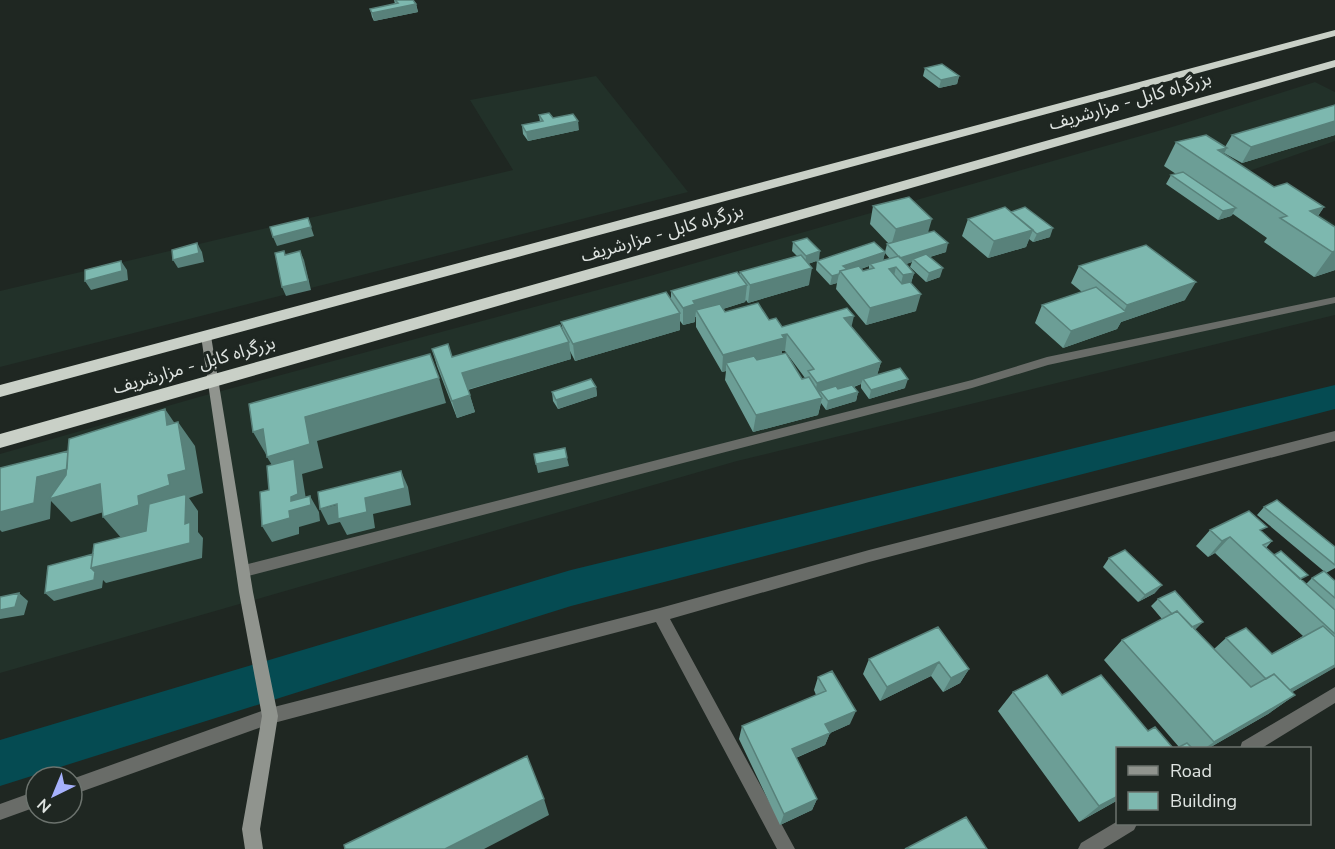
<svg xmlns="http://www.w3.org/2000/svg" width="1335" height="849" viewBox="0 0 1335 849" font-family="'Nunito Sans','Noto Sans Arabic',sans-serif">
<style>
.built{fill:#223129}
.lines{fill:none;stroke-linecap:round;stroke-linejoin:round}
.canal{fill:#054b52;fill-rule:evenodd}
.street{fill:#696c68;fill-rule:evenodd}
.secondary{fill:#90948e;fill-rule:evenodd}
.highway{fill:#c9d0c7;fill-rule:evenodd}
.wall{fill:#6c9e96;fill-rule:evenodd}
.shaded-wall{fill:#58817a}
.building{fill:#7db8af;stroke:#58817a;stroke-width:1.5}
.labels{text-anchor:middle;stroke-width:6;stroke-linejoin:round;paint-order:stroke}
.street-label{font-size:18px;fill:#dfe4e1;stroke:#1f2722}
</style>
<rect width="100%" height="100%" fill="#1f2722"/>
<path class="built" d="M596,76L688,192L0,367V291L513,170L470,100Z
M1315,82L1335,92V141L1249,171L1335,224V315L737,461L0,673V454L199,397L650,276L1172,127Z"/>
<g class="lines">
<path class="canal" d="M1335,385V409L571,606L0,786V740L571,570Z"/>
<path class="street" d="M1335,297V303L1048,365L972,388L244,577L239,575L237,571L239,567L244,565L972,380L1047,357Z
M1335,431V441L869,562L670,619L795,849H777L656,622L270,724L72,795V779L270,708L660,608L869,550Z
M1335,687V703L1262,748H1240L1242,742Z
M36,791V807L0,820V804Z
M1118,821V824H1137L1134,830L1103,849H1078L1081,843Z"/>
<path class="secondary" d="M206,332L211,336L253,592L278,716L260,829L263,849H245L242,829L262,716L239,592L201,336Z"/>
<path class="highway" d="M1335,30V36L0,397V385Z
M1335,60V67L0,448V434Z"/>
</g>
<path class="wall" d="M394,0H413L416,4L418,12L374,21L372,17L370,9L395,4Z
M925,68L959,76L957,84L939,88L923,76Z
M1335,105V135L1242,163L1224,153V154L1274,187L1324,207L1318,216L1335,227V270L1314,277L1264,242L1267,238L1233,214L1231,216L1218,220L1166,184L1171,175L1176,174L1164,166L1176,142L1225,147L1232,135Z
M539,115L553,118L579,130L528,141L523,134L522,125L540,122Z
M873,206L929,232L946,252L930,257L940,277L926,282L910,267L912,262L906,264L914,273L911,283L916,311L866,325L836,289L837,283L830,285L816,270L817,261L885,252L887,244H889L870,224ZM885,253L890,259L883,260ZM869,266V270L863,271L861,269Z
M1011,212L1050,237L1033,242L1029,239L1026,247L988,258L962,236L968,219Z
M793,242L819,260L808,264L809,285L748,303L746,300L745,302L723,309L725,312L769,320L782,327H851L881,362L877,375L905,388L869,399L861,388V384L854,387L858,392L856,401L826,410L821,403L818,415L753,432L725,380L726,371L722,372L696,327V317H695V322L683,325L680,321V330L575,361L570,351L571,359L468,390L475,412L457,418L437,366L432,349L452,357L563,331L561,322L671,300V291L739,275L740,272L797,256L792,251ZM782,351H785L805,378L802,379L782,354Z
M1079,266L1185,300L1121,322L1117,329L1063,348L1035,323L1042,305L1082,292L1071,283Z
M596,387L597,396L558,409L553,401L552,392Z
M1264,507L1335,547V568L1326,573L1257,515Z
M1210,530L1262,532L1272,541L1266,548L1306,584L1312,578L1335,581V667L1292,692L1295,695L1268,714L1209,748H1177L1179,747L1104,660L1122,640L1162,619L1151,606L1158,599L1195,630L1214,649L1226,638L1272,654L1303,636L1215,553L1208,557L1196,546Z
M1109,558L1155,593L1138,602L1103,567Z
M938,627L969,669L960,683L943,692L931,676L880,701L863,674L869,659Z
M818,677L850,724L830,733L825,745L796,758L817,799L812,810L780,825L739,739L742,726L816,695L814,690Z
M1013,692L1062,695L1148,731L1118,800L1079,822L998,711Z"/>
<path class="shaded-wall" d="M416,4L418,12L374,21L372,13Z
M959,76L957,84L939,88L941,80Z
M578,121L579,130L528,141L526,132Z
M1335,121V135L1242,163L1251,147Z
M1227,148L1216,168L1218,150Z
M1324,207L1307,231L1310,211Z
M1236,208L1231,216L1218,220L1223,211Z
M308,218L314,236L277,246L273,237Z
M932,219L927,236L891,246L896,229Z
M1053,228L1050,237L1033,242L1037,234Z
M1033,230L1026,247L988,258L994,241Z
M197,243L202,252L204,262L178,268L173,260Z
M948,243L946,252L916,261L913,259L912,262L898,267L900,258Z
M300,251L304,260L311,290L286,296L282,287Z
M820,251L819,260L805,265L806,256Z
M1335,251V270L1314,277L1332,252Z
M885,252L883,261L870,264L869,266L842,275L843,266Z
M121,261L127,270L128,280L91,290L85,281Z
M896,267L892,285L889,269Z
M812,268L809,285L748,303L750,285Z
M943,268L940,277L926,282L929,273Z
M914,273L909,290L899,292L903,275Z
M839,274L837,283L830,285L832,276Z
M1196,282L1185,300L1121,322L1117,329L1063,348L1071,331L1123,313L1127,305Z
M747,285L745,302L700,316L696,310L695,322L683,325V308L693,301Z
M921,294L916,311L866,325L870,308Z
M680,313V330L575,361L573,344Z
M854,316L850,333L844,318Z
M787,334L785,351H782V356L730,370L726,363V371L722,372L723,355Z
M569,342L571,359L466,390L462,373Z
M881,362L876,379H863L861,384L824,396L820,391L818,398L814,400L817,383Z
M439,378L446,403L317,441L323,468L302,474L307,506L310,496L319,512L320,521L299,527V534L272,542L262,526L281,480L267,457L305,417Z
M908,379L905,388L869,399L871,390Z
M596,387L597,396L558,409L556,400Z
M858,392L856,401L826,410L828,401Z
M470,395L475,412L457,418L452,401Z
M822,398L818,415L753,432L756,415Z
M165,409L180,431L178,422L195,446L203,493L189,498L198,511V532L203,538L202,558L106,583L103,580L102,588L54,601L45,593L91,568L158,528L123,540L103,517L138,496L168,475L167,425Z
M263,429L267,456L253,432Z
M567,458L569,466L538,473L536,464Z
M69,468L84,485L52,494V498L100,484L120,507L71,522L51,501L50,519L2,532L0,530V509L37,477Z
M401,471L408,487L411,505L373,514L375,528L347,535L340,522L328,525L320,509L365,498Z
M1230,537L1215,553L1208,557L1222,541Z
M1162,585L1155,593L1138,602L1145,595Z
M19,593L28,601L24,615L0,619V610Z
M1203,622L1196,629L1179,638L1186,630Z
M939,662L931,676L880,701L887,687Z
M1335,665V667L1334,668L1263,709L1282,695Z
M969,669L960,683L943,692L951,678Z
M1295,695L1268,714L1209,748H1205L1214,742Z
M856,711L850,724L830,733L825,745L788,761L792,749L825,724Z
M1118,796V800L1079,822L1099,806Z
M544,799L549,815L484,849H445Z
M817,799L812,810L780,825L784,814Z"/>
<path class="building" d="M395,0H413L416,4L372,13L370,9L398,3Z
M942,64L959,76L941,80L925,68Z
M1335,105V121L1251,147L1232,135Z
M549,113L553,118L573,114L578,121L526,132L522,125L543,121L539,115Z
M1206,135L1227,148L1218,150L1274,187L1287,183L1324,207L1310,211L1335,227V251L1332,252L1280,218L1287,216L1176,142Z
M1183,172L1236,208L1223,211L1171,175Z
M909,197L932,219L896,229L873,206Z
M1005,207L1033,230L994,241L968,219Z
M1025,207L1053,228L1037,234L1011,212Z
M308,218L311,227L273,237L270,227Z
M934,231L948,243L900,258L887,244Z
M807,238L820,251L806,256L793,242Z
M874,242L885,252L843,266L847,269L840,271L839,274L832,276L817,261Z
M197,243L199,253L173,260L172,250Z
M1146,245L1196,282L1127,305L1079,266Z
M284,251L285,255L300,251L308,281L282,287L275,253Z
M926,254L943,268L929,273L913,259Z
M801,255L812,268L750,285L740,272Z
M899,256L914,273L903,275L896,267L889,269L902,284L910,282L921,294L870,308L840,271L859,266L863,271L874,268L870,264Z
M121,261L122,271L85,281V270Z
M737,272L747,285L693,301L695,304L683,308L671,291Z
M1096,287L1126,312L1071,331L1042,305Z
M666,292L680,313L573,344L561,322Z
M758,303L769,320L776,318L782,327L847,308L854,316L844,318L881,362L817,383L808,371L814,369L787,334L782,335L784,338L723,355L696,310L720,304L725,312Z
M560,325L569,342L462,373L470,395L452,401L432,349L448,344L452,357Z
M786,353L802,379L809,377L822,398L756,415L726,363L754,356L757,360Z
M430,354L439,378L305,417L310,444L267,457L263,429L253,432L249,404Z
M900,368L908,379L871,390L863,379Z
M591,379L596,387L556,400L552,392Z
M852,385L858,392L828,401L820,391L836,386L838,389Z
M165,409L167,425L178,422L186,470L168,475L170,485L138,496L139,505L103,517L100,484L49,499L66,475L69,439Z
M565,448L567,458L536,464L534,454Z
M68,451L67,469L37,477L34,503L0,512V468Z
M294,459L298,494L291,497V501L310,496L311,505L289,511L290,518L262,526L260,492L269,490L267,466Z
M401,471L405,488L365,498L367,512L338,519L337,504L320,509L318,492Z
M186,494L185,524L190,522V543L91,568L94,544L146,531L149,504Z
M1277,500L1335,547V565L1264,507Z
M1249,511L1267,527L1260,530L1272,541L1263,545L1335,610V634L1230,537L1222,541L1210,530Z
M1125,550L1162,585L1145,595L1109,558Z
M1281,551L1308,575L1300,579L1274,555Z
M93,554L91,568L95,572L94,580L45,593L48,566Z
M1324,571L1335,581V598L1312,578Z
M1175,591L1203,622L1192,627L1177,611L1172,614L1158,599Z
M19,593L15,607L0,610V597Z
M1177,611L1251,687L1274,674L1295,695L1214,742L1122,640Z
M1323,626L1335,637V665L1290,690L1274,674L1266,679L1226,638L1246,628L1272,654Z
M938,627L969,669L951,678L939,662L887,687L869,659Z
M832,671L856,711L825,724L830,733L792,749L817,799L784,814L742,726L826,691L818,677Z
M1047,675L1062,695L1101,675L1148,731L1155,727L1173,748H1118V796L1099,806L1013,692Z
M1187,743L1192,748H1177Z
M527,756L544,799L445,849H345L344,845Z
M966,817L987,849H905Z"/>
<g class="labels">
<g class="street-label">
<text transform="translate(1130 101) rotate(-16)" y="6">بزرگراه کابل - مزارشریف</text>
<text transform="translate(662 233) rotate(-16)" y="6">بزرگراه کابل - مزارشریف</text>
<text transform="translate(194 365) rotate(-16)" y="6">بزرگراه کابل - مزارشریف</text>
</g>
</g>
<rect x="1116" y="747" width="195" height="78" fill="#1f2722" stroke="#6c736e" stroke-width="1.5"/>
<rect x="1128" y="766" width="30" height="9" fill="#90948e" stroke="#6c736e" stroke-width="1.5"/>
<text x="1170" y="777" font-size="18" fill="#dfe4e1">Road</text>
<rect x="1128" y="792" width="30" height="18" fill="#7db8af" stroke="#6c736e" stroke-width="1.5"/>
<text x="1170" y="807" font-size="18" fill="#dfe4e1">Building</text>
<g transform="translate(54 795) rotate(223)"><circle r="28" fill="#1f2722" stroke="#6c736e" stroke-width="1.5"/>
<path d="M0-4.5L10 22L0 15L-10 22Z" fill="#a6b1fc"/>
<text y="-9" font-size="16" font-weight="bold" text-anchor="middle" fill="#dfe4e1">N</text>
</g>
</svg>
